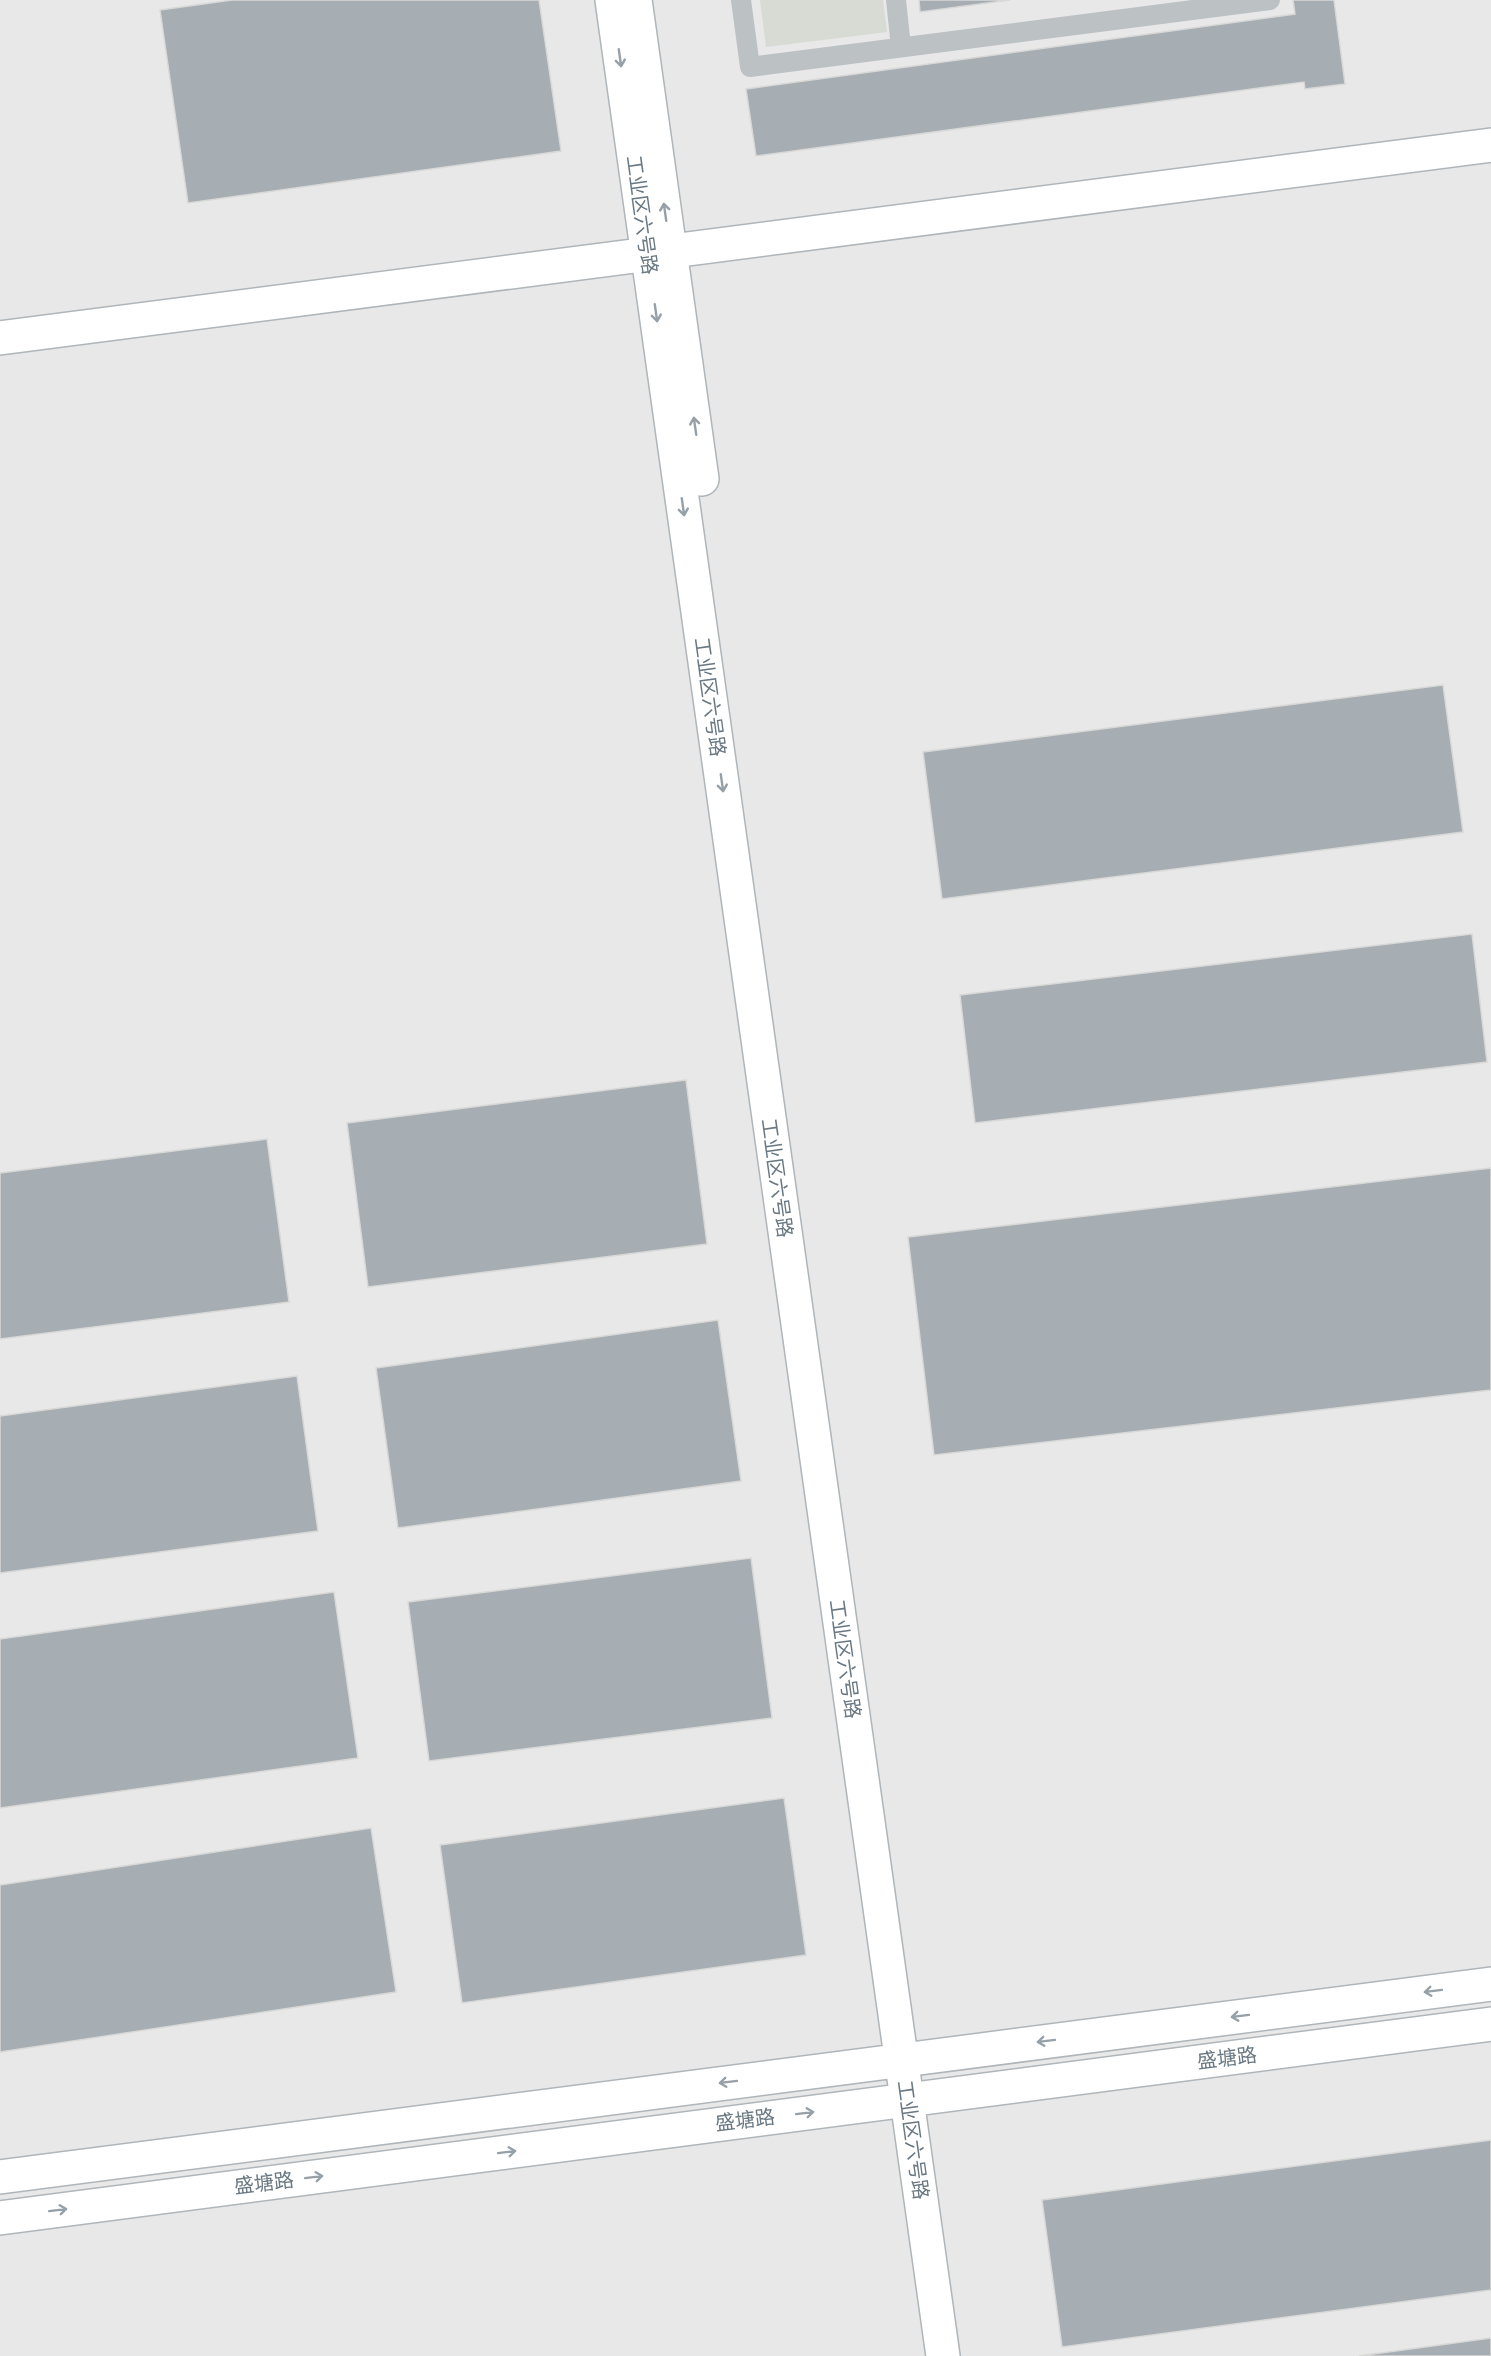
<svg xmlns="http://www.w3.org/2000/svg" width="1491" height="2356" viewBox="0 0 1491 2356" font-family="Ubuntu,'Noto Sans SC',sans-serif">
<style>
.built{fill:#e8e8e8}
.green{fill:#d7dbd4}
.building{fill:#a6adb3;stroke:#d8d8d7;stroke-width:1.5}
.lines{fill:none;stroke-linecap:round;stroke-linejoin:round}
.secondary-casing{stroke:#afb5b9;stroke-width:36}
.lane{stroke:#bcc1c4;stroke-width:20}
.secondary{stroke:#fff;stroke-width:33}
.oneway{stroke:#96a0a8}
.labels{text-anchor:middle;stroke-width:6;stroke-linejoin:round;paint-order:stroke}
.street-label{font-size:20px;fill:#697882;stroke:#fff}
</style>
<rect width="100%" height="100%" fill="#f7f7f4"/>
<path class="built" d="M0,0H1491V2356H0Z"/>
<path class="green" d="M760,0H883L887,32L766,47Z"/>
<path class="building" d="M232,0H539L561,151L188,203L160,10Z
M919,0H1010L920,12Z
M1293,0H1334L1345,84L1305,89L1304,82L756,156L746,89L1295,14Z
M1443,685L1463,832L942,899L923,752Z
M1472,934L1487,1062L975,1123L960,995Z
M686,1080L707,1244L368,1287L347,1123Z
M267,1139L289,1302L0,1339V1173Z
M1491,1168V1390L934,1455L908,1237Z
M718,1320L741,1481L398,1528L376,1368Z
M297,1376L318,1531L0,1573V1416Z
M751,1558L772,1718L429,1761L408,1602Z
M334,1592L358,1758L0,1808V1639Z
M784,1798L806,1955L462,2003L440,1845Z
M371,1828L396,1992L0,2052V1885Z
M1491,2140V2290L1062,2347L1042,2200Z
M1491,2338V2356H1359Z"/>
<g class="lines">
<defs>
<path id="secondary" d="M612,0L943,2356
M635,0L702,479
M0,338L1491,145
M0,2177L1491,1984
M0,2218L1491,2024"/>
</defs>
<use href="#secondary" class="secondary-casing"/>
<path class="lane" d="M741,0L750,67L1270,0
M896,0L901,47"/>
<use href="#secondary" class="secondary"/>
</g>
<defs><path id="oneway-shaft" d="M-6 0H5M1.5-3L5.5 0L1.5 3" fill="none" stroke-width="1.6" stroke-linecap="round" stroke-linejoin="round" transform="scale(1.5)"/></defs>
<g class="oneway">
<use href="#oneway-shaft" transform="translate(620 58) rotate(82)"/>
<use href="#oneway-shaft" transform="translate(665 212) rotate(-98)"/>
<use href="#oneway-shaft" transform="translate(656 313) rotate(82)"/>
<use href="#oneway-shaft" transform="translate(695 426) rotate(-98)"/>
<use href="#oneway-shaft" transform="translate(683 507) rotate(82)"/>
<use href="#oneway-shaft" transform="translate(722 783) rotate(82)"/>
<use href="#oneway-shaft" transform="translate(1433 1991) rotate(173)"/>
<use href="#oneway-shaft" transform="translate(1240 2016) rotate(173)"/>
<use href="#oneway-shaft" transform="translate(1046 2041) rotate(173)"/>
<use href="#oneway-shaft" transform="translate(728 2082) rotate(173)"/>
<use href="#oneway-shaft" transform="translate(805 2113) rotate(-7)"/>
<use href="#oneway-shaft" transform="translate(507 2152) rotate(-7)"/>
<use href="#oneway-shaft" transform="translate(314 2177) rotate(-7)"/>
<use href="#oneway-shaft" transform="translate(58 2210) rotate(-7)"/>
</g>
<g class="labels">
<g class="street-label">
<text transform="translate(642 215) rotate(82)" y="7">工业区六号路</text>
<text transform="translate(710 697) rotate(82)" y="7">工业区六号路</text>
<text transform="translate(777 1178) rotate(82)" y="7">工业区六号路</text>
<text transform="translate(845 1659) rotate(82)" y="7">工业区六号路</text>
<text transform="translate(1227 2058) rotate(-7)" y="7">盛塘路</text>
<text transform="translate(745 2120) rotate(-7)" y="7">盛塘路</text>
<text transform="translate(913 2140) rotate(82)" y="7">工业区六号路</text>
<text transform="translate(264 2183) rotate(-7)" y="7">盛塘路</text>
</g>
</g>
</svg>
